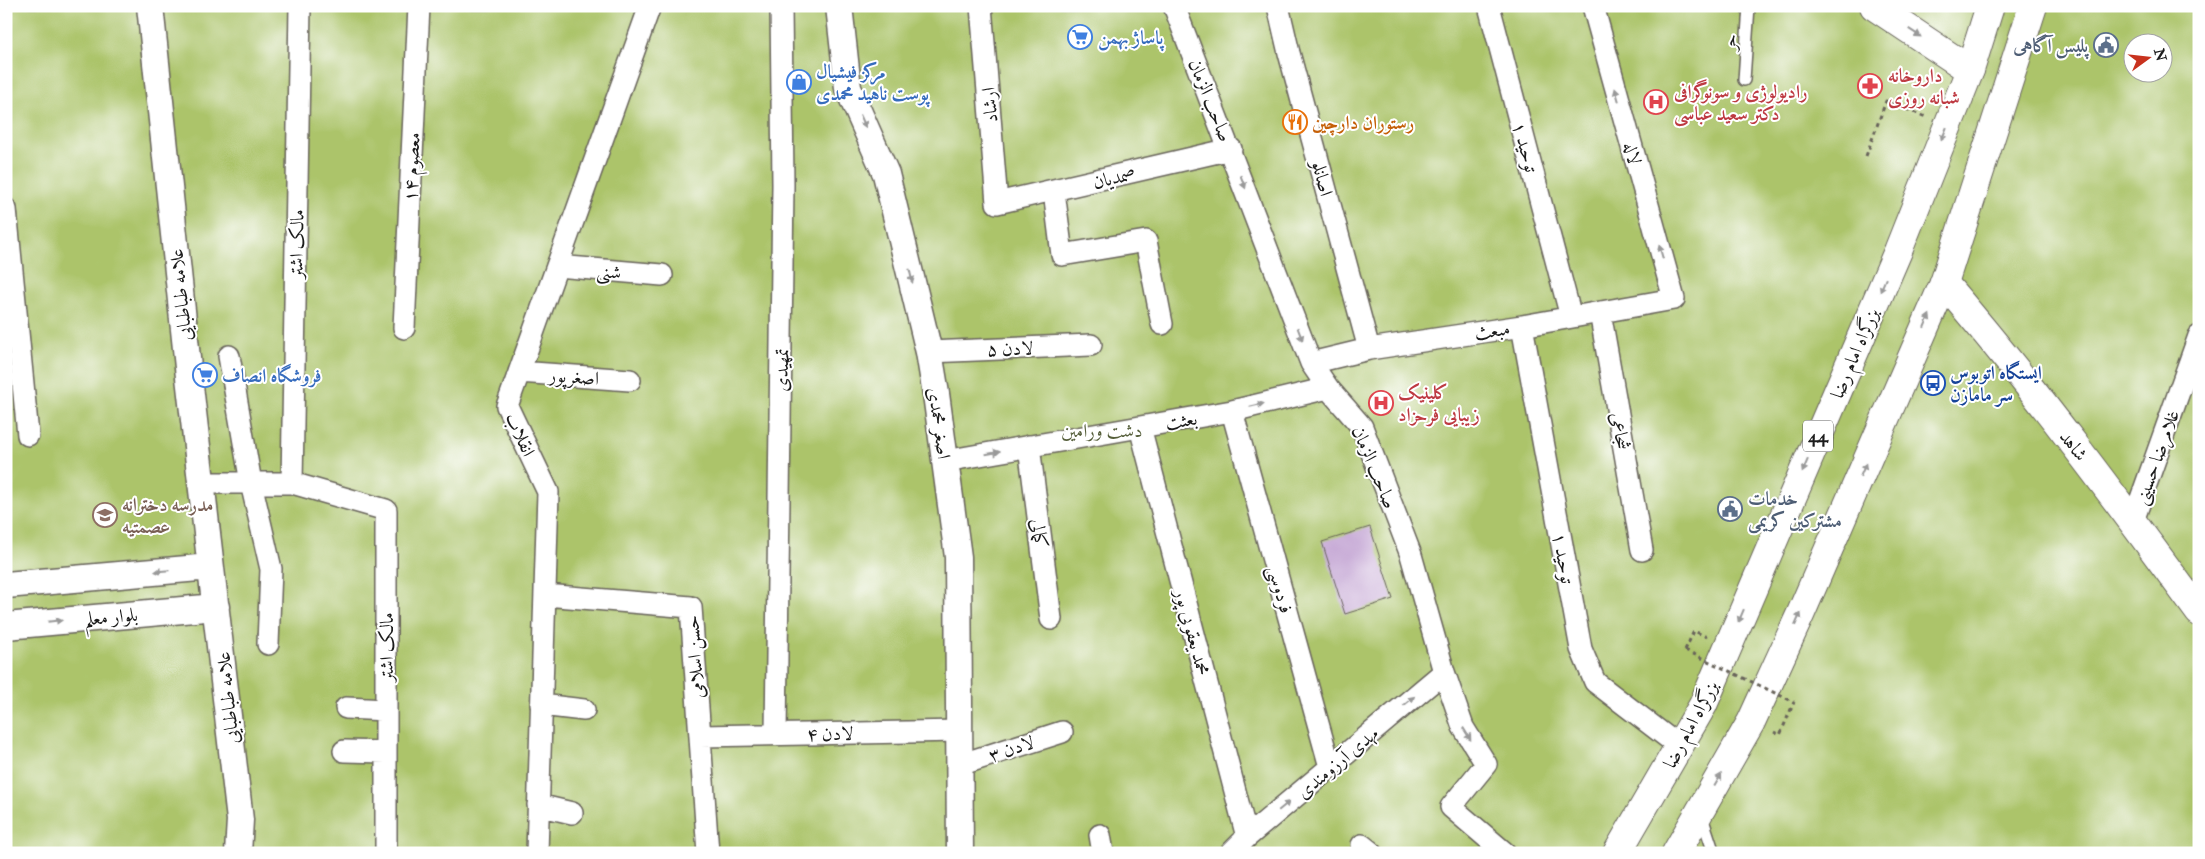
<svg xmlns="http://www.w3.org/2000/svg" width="2205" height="859" viewBox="0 0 2205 859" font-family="'IM FELL Double Pica',Amiri,serif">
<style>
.green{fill:#acc46a;stroke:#647043;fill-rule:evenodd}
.building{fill:#c6a9d5}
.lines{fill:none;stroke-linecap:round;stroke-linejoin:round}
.service-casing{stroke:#67635a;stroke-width:14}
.minor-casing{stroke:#67635a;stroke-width:24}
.tertiary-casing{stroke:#67635a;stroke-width:29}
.secondary-casing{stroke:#67635a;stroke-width:30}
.trunk-casing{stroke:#67635a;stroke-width:30}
.path{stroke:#67635a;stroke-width:3;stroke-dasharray:4 4;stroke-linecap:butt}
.service{stroke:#fff;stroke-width:11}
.minor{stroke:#fff;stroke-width:21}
.tertiary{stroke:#fff;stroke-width:26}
.secondary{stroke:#fff;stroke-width:28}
.trunk{stroke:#fff;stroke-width:28}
.path-bridge{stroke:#67635a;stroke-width:3;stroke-dasharray:4 4;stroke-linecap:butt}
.oneway{fill:#999}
.labels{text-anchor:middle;stroke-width:4;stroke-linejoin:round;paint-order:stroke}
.shield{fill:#fff;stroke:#606060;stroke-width:1}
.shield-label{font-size:18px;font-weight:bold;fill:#1c1c1c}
.shop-label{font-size:19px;font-weight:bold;fill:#366cbe;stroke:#fff;text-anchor:start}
.street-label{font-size:19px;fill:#1c1c1c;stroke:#fff}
.service-label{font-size:19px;font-weight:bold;fill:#4e5e75;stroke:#fff;text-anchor:end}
.health-label{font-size:19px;font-weight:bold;fill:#be3a42;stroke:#fff;text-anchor:start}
.food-label{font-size:19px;font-weight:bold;fill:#c56008;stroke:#fff;text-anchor:start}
.transit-label{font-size:19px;font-weight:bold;fill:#164399;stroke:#fff;text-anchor:start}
.park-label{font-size:19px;fill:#565f3b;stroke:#fff}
.education-label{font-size:19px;font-weight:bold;fill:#785e54;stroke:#fff;text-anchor:start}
</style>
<rect width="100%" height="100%" fill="#fff"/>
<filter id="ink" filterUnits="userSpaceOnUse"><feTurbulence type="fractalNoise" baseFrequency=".02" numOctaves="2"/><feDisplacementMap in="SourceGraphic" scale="10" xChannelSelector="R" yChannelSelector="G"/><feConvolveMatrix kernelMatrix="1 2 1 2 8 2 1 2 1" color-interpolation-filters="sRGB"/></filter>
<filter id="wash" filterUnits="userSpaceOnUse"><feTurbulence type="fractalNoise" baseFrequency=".0096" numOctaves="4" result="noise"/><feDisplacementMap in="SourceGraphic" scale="20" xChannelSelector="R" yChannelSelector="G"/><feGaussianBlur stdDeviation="1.12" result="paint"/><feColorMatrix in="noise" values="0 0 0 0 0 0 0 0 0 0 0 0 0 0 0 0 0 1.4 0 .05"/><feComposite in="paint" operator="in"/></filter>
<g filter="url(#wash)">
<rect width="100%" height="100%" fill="#f1e7cd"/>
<path class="green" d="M6,6H2199V853H6ZM2132,42H2162V72H2132Z"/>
<g id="blocks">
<path class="building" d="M1370,527L1393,599L1345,614L1322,542Z"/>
</g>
</g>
<g filter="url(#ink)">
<use href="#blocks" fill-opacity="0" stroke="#67635a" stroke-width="1"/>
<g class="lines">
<defs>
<path id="service" d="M1744,80L1749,6
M1701,814L1714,853"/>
<path id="minor" d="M981,6L997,203L1231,149
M1174,6L1311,363L1328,388L1362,427L1411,555L1444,672L1463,727L1486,764L1451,807L1505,853
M1278,6L1289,53L1369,349
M1489,6L1571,317
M1054,191L1062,255L1146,241L1162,324
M6,209L28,435
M557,266L662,275
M1600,312L1642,550
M1522,326L1581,649L1595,682L1680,747
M404,328L419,6
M929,352L1091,345
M229,356L251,483L271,569L268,644
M1311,363L1369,349L1522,326L1674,299L1593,6
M519,372L630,380
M1232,411L1330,767
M1140,427L1247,837
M1029,446L1051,619
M945,461L1232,411L1328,388
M201,483H292L386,510V853
M292,483L300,6
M2133,521L2199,336
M545,595L691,607L708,853
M541,705L584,710
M346,708L386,710
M776,734L783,185L781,6
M700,736L959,731
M344,751L386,752
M959,765L1062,732
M538,805L572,813
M1100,835L1103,853
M1362,845L1372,853
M537,853L548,492L507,406L650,6
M1231,853L1247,837L1444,672"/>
<path id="tertiary" d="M150,6L189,377L240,820L238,853
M839,6L848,88L886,174L929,352L936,394L958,557L960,853
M6,585L210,567
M6,626L216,607"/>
<path id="secondary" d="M1874,6L1970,70
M1944,283C2034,388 2117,500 2199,612"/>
<path id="trunk" d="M1617,853L1703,705L1898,251L1970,70L1990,6
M1676,853L1751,722L1801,613L1944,283L2033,6"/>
</defs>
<use href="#service" class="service-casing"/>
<use href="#minor" class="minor-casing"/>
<use href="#tertiary" class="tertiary-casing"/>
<use href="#secondary" class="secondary-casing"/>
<use href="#trunk" class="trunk-casing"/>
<path class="path" d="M1866,156L1886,101L1926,117
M1685,650L1694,631L1707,637
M1774,732L1780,735L1794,702"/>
<use href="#service" class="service"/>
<use href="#minor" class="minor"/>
<use href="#tertiary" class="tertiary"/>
<use href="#secondary" class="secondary"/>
<use href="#trunk" class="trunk"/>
<path class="path-bridge" d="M1685,650L1794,702"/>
</g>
<defs><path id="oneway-solid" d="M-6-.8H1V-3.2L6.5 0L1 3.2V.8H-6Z" transform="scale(1.25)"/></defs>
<g class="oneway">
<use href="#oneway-solid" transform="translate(1915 33) rotate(33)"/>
<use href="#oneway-solid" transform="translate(1617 95) rotate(-106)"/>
<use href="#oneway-solid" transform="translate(863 121) rotate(66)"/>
<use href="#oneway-solid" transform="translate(1944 134) rotate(112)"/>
<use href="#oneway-solid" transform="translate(1243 182) rotate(69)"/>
<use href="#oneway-solid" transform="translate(1661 252) rotate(-106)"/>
<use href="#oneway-solid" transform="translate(911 276) rotate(77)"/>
<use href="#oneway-solid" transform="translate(1883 285) rotate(113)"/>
<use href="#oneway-solid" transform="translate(1927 321) rotate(-67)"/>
<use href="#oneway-solid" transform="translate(1300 334) rotate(69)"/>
<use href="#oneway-solid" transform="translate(1257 405) rotate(-13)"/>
<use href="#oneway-solid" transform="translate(993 453) rotate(-10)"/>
<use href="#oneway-solid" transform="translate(1805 466) rotate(113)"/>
<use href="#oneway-solid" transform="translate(1863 470) rotate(-67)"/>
<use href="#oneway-solid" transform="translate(162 571) rotate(175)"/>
<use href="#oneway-solid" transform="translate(1741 616) rotate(113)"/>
<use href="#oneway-solid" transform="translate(1798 619) rotate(-66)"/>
<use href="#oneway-solid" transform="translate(55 621) rotate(-6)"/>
<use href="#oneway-solid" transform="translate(1409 701) rotate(-40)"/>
<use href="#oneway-solid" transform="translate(1467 734) rotate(58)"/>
<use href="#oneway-solid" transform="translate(1718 780) rotate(-60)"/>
<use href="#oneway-solid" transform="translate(1284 806) rotate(-40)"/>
</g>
</g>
<defs>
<symbol id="supermarket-ring" viewBox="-11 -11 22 22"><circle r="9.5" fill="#fff" stroke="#3f7fe0" stroke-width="1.5"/><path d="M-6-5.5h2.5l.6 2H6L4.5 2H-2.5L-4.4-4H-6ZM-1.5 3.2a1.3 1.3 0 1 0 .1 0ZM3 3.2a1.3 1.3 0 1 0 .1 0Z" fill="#3f7fe0"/></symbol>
<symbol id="civic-ring" viewBox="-11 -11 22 22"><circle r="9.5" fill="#fff" stroke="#5c6f8a" stroke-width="1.5"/><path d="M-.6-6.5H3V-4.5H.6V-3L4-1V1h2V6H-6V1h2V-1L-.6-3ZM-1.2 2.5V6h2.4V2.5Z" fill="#5c6f8a"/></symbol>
<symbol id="shop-ring" viewBox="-11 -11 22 22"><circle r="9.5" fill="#fff" stroke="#3f7fe0" stroke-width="1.5"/><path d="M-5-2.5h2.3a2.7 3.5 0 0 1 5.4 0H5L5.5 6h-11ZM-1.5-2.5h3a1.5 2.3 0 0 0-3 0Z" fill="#3f7fe0"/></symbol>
<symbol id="pharmacy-ring" viewBox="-11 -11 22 22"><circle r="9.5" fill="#fff" stroke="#e0444e" stroke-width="1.5"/><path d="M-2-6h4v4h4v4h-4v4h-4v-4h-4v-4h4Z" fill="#e0444e"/></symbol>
<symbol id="hospital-ring" viewBox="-11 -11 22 22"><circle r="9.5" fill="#fff" stroke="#e0444e" stroke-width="1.5"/><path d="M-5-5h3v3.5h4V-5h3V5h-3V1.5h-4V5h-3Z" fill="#e0444e"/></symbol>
<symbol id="restaurant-ring" viewBox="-11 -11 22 22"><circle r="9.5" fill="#fff" stroke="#e8710a" stroke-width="1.5"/><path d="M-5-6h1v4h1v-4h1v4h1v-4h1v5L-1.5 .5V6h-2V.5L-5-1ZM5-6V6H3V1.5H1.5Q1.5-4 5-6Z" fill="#e8710a"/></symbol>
<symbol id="bus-ring" viewBox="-11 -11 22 22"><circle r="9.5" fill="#fff" stroke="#1a4fb4" stroke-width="1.5"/><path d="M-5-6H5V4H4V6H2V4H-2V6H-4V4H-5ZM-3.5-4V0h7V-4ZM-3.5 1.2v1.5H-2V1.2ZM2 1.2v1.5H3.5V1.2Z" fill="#1a4fb4"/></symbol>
<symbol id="school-ring" viewBox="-11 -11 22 22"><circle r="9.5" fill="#fff" stroke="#8d6e63" stroke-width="1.5"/><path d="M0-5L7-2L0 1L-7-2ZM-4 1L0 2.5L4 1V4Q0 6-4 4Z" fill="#8d6e63"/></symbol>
</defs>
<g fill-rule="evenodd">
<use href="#supermarket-ring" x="1066" y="23" width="28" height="28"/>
<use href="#civic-ring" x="2092" y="31" width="28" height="28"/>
<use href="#shop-ring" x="785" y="68" width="28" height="28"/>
<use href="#pharmacy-ring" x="1856" y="72" width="28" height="28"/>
<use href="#hospital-ring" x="1642" y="88" width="28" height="28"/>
<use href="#restaurant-ring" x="1281" y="108" width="28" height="28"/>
<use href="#supermarket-ring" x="191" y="361" width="28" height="28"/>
<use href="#bus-ring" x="1919" y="369" width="28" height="28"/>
<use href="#hospital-ring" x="1367" y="389" width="28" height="28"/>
<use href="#civic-ring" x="1716" y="495" width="28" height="28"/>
<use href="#school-ring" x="91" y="501" width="28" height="28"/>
</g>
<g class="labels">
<rect class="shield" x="1803" y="420.5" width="30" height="31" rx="4"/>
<g class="shield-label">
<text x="1818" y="442">44</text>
</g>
<g class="shop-label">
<text x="1098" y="44">پاساژ بهمن</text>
<text x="816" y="78">مرکز فیشیال<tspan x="816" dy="22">پوست ناهید محمدی</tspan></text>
<text x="222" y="382">فروشگاه انصاف</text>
</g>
<g class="street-label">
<text transform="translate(1729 42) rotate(-86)" y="7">حر</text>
<text transform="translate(1211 100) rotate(68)" y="7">صاحب الزمان</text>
<text transform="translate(989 105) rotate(-95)" y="7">ارشاد</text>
<text transform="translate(1526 147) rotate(75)" y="7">توحید ۱</text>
<text transform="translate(1633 153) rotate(74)" y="7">لاله</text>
<text transform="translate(411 167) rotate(-87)" y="7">۱۴ معصوم</text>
<text transform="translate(1114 177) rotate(-13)" y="7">صمدیان</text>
<text transform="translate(1323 178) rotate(75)" y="7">اصانلو</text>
<text transform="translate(296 244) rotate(-89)" y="7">مالک اشتر</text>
<text transform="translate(609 271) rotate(5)" y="7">شنی</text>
<text transform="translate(180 295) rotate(-96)" y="7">علامه طباطبایی</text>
<text transform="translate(1492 330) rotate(-9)" y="7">مبعث</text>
<text transform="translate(1010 348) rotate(-2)" y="7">لادن ۵</text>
<text transform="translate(1854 353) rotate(-67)" y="7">بزرگراه امام رضا</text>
<text transform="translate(781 370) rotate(-89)" y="7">تمهیدی</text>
<text transform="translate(574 376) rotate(4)" y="7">اصغرپور</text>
<text transform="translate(1181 420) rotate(-10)" y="7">بعثت</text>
<text transform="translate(940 423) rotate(82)" y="7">اصغر محمدی</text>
<text transform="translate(1621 431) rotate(80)" y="7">شجاعی</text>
<text transform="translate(521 434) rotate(65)" y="7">انقلاب</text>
<text transform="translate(2074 445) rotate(52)" y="7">شاهد</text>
<text transform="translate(2156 457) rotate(-70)" y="7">غلامرضا حسینی</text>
<text transform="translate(1375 467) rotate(67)" y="7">صاحب الزمان</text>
<text transform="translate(1040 533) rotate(83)" y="7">کمالی</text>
<text transform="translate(1564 558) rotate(80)" y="7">توحید ۱</text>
<text transform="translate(1281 589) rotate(74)" y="7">فردوسی</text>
<text transform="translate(111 616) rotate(-5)" y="7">بلوار معلم</text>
<text transform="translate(1193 632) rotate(75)" y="7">محمد یعقوبی پور</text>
<text transform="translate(386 647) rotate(-90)" y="7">مالک اشتر</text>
<text transform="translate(694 657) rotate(-94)" y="7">حسن اسلامی</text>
<text transform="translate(227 698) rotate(-96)" y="7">علامه طباطبایی</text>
<text transform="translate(1690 724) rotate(-62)" y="7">بزرگراه امام رضا</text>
<text transform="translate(830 733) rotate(-1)" y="7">لادن ۴</text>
<text transform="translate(1011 748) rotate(-18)" y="7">لادن ۳</text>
<text transform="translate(1337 762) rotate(-40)" y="7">مهدی آرزومندی</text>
</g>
<g class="service-label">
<text x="2088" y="52">پلیس آگاهی</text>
<text x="1748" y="505" text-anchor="start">خدمات<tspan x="1748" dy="22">مشترکین کریمی</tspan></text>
</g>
<g class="health-label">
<text x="1888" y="82">داروخانه<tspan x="1888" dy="22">شبانه روزی</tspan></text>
<text x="1674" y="98">رادیولوژی و سونوگرافی<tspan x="1674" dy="22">دکتر سعید عباسی</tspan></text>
<text x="1398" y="399">کلینیک<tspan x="1398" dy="22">زیبایی فرحزاد</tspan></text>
</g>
<g class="food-label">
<text x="1312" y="129">رستوران دارچین</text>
</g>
<g class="transit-label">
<text x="1950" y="379">ایستگاه اتوبوس<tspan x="1950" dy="22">سر مامازن</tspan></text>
</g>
<g class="park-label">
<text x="1102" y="437">دشت ورامین</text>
</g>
<g class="education-label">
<text x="122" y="511">مدرسه دخترانه<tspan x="122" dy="22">عصمتیه</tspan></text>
</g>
</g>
<rect width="2205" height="859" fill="none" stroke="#fff" stroke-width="25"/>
<g transform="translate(2148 58) rotate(75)"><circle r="24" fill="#ffffff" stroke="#a4a4a4"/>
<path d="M0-4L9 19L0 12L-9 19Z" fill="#c8321e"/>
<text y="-8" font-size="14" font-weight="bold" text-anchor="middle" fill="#1c1c1c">N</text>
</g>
</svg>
